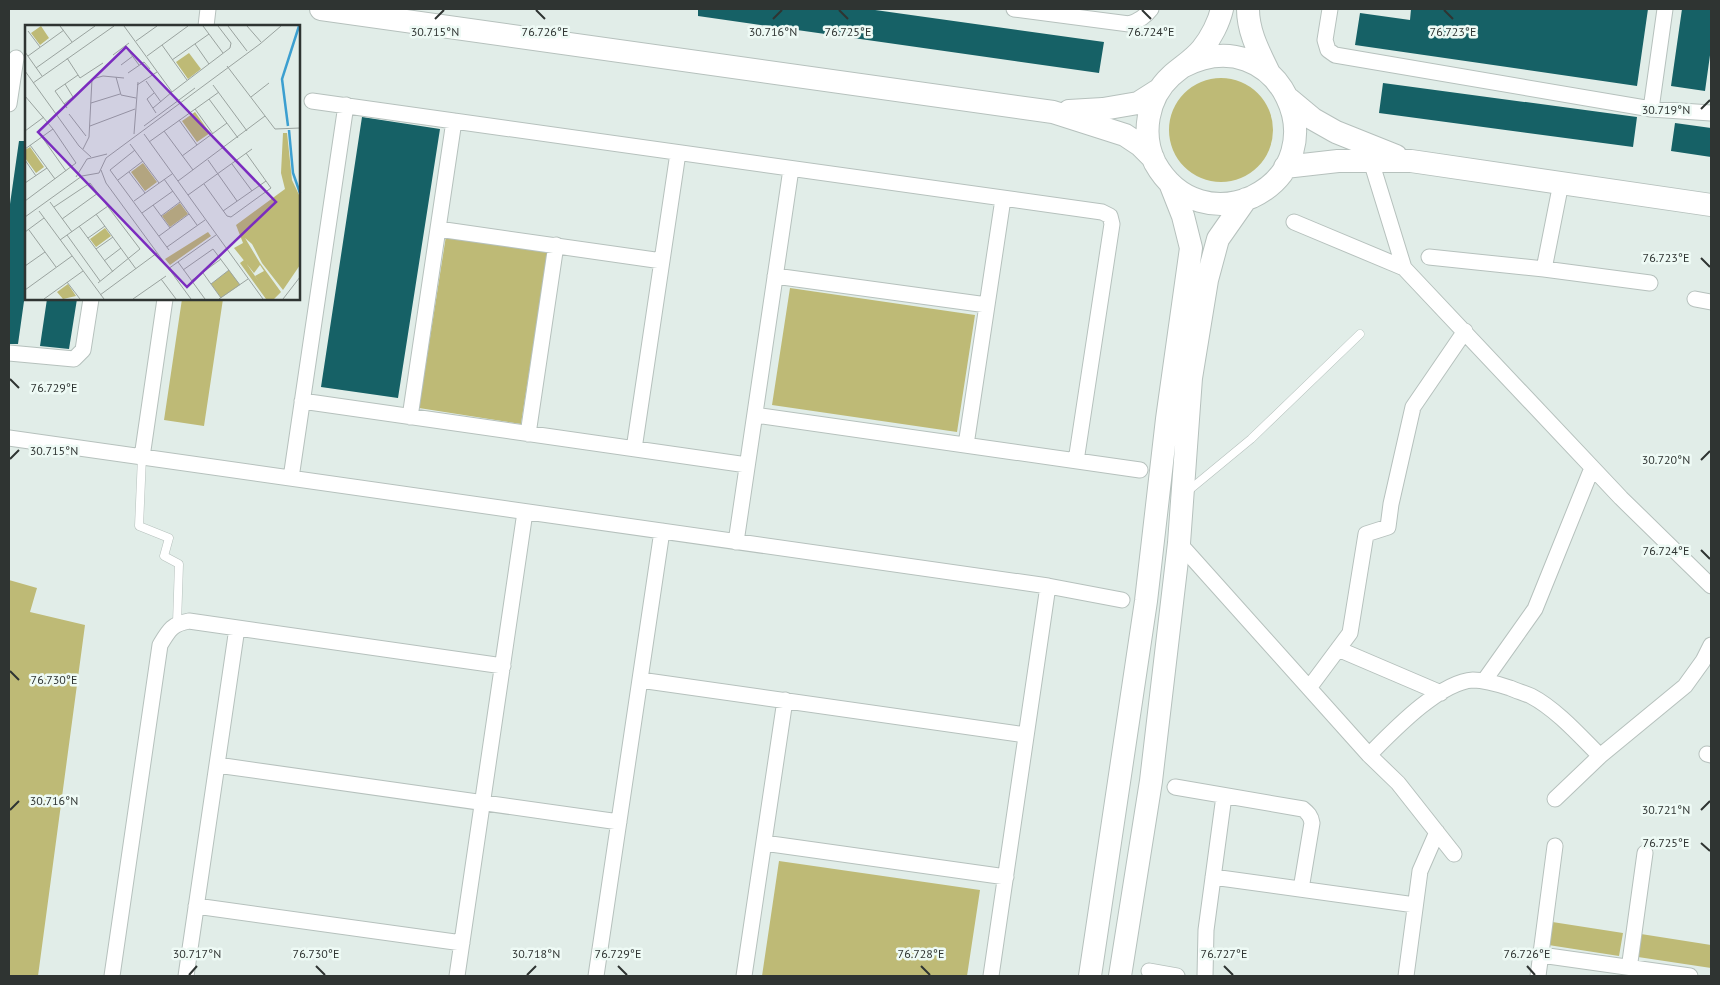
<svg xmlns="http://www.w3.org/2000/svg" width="1720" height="985" viewBox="0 0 1720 985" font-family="'PT Sans',sans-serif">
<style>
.green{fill:#beba76}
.building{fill:#166166}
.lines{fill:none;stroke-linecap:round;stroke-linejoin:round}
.service-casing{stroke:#b6c1bd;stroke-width:9}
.minor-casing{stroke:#b6c1bd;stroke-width:17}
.secondary-casing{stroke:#b6c1bd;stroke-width:24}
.service{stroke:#fff;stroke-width:8}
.minor{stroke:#fff;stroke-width:15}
.secondary{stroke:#fff;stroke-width:22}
.ticks{fill:none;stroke:#2f3432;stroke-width:2}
.inset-river{fill:none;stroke:#3c9fd0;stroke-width:2.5}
.inset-road{fill:none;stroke:#9aa39f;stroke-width:1}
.view{fill:#7b2cbf;fill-opacity:0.15;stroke:#7b2cbf;stroke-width:2.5}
.inset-edge{fill:none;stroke:#2f3432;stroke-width:2.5}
.ticks-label{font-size:12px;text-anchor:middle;fill:#2f3432;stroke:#eefaf5;stroke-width:5;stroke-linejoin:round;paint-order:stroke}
</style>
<rect width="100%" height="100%" fill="#e1ede8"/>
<path class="green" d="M1169 130a52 52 0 1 1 104 0a52 52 0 1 1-104 0Z
M446,236L548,251L521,424L419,408Z
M790,288L975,315L957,432L772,405Z
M182,299H223L204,426L164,420Z
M9,580L37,588L30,612L85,625L38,976H9Z
M779,861L980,890L967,976H762Z
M1546,921L1623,933L1619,956L1542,944Z
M1641,934L1711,945V968L1638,957Z"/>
<path class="building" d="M698,9H868L1104,42L1099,73L698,16Z
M1411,9H1648L1637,86L1355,45L1360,13L1410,20Z
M1682,9H1711V48L1705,91L1671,86Z
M1383,83L1637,117L1633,147L1379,113Z
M362,117L440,129L398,398L321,387Z
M1675,123L1711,128V157L1671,151Z
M19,141H26V287L18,344H9V211Z
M47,299H77L69,349L40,346Z"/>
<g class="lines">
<defs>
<path id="service" d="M142,457L139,526L169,538L164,556L179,564L177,623
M1188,491L1251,439L1360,334"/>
<path id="minor" d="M1014,9L1129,24C1139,21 1145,17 1151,9
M1330,9L1325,40L1328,50L1335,55L1651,109L1711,113
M206,26L208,9
M312,101L1102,212L1110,216L1112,224L1076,461
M9,104L16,58
M1651,109L1665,9
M1371,161L1404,268L1621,498L1711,586
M1294,222L1404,268
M438,229L662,261
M1429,257L1544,269L1650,283
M1544,269L1561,183
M775,276L987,305
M1695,299L1711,302
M9,353L74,359L83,350L91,299
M302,401L747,465
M755,415L1140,470
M410,417L454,121
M528,434L556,245
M9,438L1048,586L1122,600
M966,445L1003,199
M634,449L678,153
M142,457L165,299
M291,478L346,105
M736,542L791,169
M1179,543L1369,755L1398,783L1454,854
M1338,649L1441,693
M640,680L1026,735
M1484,681L1535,609L1592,468
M1309,688L1350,633L1366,534L1388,527L1391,504L1413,407L1465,331
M1707,754L1711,755
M1369,755C1392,732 1439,682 1473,680C1485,680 1498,684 1510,688C1517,691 1524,693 1531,696C1556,709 1580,736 1600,756
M217,765L619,822
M1175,787L1303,809C1308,813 1311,816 1312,823L1301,889
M1555,799L1600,756L1685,686L1703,661L1711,645
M764,843L1006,877
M1213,877L1415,905
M196,906L462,943
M1541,955L1690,976
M1629,969L1645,853
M1149,971L1177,976
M112,976L160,645C169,630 172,624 189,621L503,666
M186,976L237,628
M457,976L525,512
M596,976L662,531
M744,976L785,700
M991,976L1048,586
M1205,976L1206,930L1224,796
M1406,976L1420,871L1437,832
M1538,976L1555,846"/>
<path id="secondary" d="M321,9L1053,112L1125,135L1140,145L1153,158
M1248,9C1248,32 1259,52 1269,73
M1182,67C1279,16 1341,155 1252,197C1236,204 1217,206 1200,201C1180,195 1165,181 1155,163C1141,135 1147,98 1171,76C1181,67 1193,60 1202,49C1211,38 1219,22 1222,9
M1289,99L1313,119L1336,132L1396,156
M1069,111L1103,109L1138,103L1160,89
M1285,167L1338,161H1411L1711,205
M1090,976L1146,601L1167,419L1191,248L1183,216L1170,183
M1120,976L1151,781L1179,543L1191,378L1207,280L1218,239L1246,199"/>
</defs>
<use href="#service" class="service-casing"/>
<use href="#minor" class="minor-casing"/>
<use href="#secondary" class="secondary-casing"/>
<use href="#service" class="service"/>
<use href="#minor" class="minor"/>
<use href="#secondary" class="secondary"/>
</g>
<path class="ticks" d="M536,10L545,19M839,10L848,19M1142,10L1151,19M1444,10L1453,19M435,19L444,10M773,19L782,10M1701,109L1710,100M1701,258L1710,267M10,379L19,388M10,459L19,450M1701,460L1710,451M1701,550L1710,559M10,671L19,680M10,810L19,801M1701,810L1710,801M1701,843L1710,851M316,966L325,975M618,966L627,975M921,966L930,975M1224,966L1233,975M1527,966L1535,975M189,975L197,966M527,975L536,966"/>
<g transform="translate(25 25)">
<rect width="275" height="275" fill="#e1ede8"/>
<path d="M16,1L24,13L15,20L6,8ZM164,28L176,44L163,54L151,37ZM170,87L185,108L172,117L157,96ZM258,108H262L267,155L275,172V240L258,265L237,238L227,219L220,213L235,238L256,267L249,274H241L215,238L219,235L234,257L230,251L239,246L235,240L229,248L209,223L218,218L211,200L260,164L256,148ZM5,122L19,142L11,148L0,133V125ZM118,138L132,157L120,166L106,147ZM155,178L163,189L145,202L137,191ZM80,203L86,211L71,222L65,214ZM183,207L186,211L145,240L140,234ZM204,245L215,260L196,273L186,259ZM43,259L51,271L38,274L32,267Z" fill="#beba76"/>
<path class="inset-river" d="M263,101L257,54L274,1M264,105L268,148L275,168"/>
<path class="inset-road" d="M35,1L47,17M99,1L147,67L128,83M178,1L198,28M203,1L222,26M222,1L236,17M3,6L15,22M111,16L132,1M170,19L184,39M137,20L162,55M100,21L114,40M0,27L17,51M88,30L104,18M3,31L39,5M122,31L163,1M42,33L55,53L78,38M147,35L184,9M96,40L108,31M202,41L250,104L275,103M11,43L70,1M0,46L54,121L66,132M103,48L119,37L125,44M91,52L96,70L111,73M121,56L136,77M8,58L89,1M112,60L132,47M188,60L222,106M147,67L205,23L206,18L193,1M129,68L122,74L131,88M0,71L28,104L51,138L0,176M226,72L244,58M184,74L213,113M66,78L95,69M39,79L48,72L40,59M42,83L30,66L53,50M170,84L188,109M44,89L61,111M154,95L172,120M65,101L110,84M119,101L170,63M0,106L19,92M139,106L168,145M109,109L113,57M119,109L238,274M17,112L41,146M124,117L194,67M105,119L134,158M5,120L30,154M0,124L28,104M58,124L64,112L67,54L78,51L99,53M110,125L85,145L144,225M157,131L202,98M0,135L11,151M183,135L212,176M207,139L227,166M76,145L81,158L166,274M104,147L120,168M51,152L62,134L82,129M139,154L172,200M93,155L118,136M153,156L240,91M0,158L22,143M179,159L202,191L206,192L246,163L221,128M163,170L227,124M109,176L147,149M25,177L47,207M128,180L145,203M29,182L65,158L115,224L73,258M14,186L79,274M198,186L241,156M117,188L148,166M71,189L111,244M136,191L155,177M0,192L57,151L74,148L81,133L235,19L256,1M37,194L73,168M54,201L88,247M4,205L31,242M0,207L19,193M42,210L75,256M134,211L164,189M63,213L80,201M35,215L83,181M142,222L180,195M71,224L88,212M79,236L96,223M153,237L180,274M0,241L20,227M143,244L191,210M158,245L188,224L215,260M178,248L196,273M136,254L151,274M166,256L196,234M42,257L55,274M186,259L204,245M0,265L47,231M75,270L132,228M19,274L58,246M108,274L141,251M194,274L223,254M258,274L275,252"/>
<path class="view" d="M101,22L251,177L162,262L13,107Z"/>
<rect width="275" height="275" class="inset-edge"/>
</g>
<g class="ticks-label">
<text x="545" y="36">76.726°E</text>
<text x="848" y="36">76.725°E</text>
<text x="1151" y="36">76.724°E</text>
<text x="1453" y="36">76.723°E</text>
<text x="435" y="36">30.715°N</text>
<text x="773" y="36">30.716°N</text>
<text x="1666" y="114">30.719°N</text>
<text x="1666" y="262">76.723°E</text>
<text x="54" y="392">76.729°E</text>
<text x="54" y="455">30.715°N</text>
<text x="1666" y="464">30.720°N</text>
<text x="1666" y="555">76.724°E</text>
<text x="54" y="684">76.730°E</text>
<text x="54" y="805">30.716°N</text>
<text x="1666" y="814">30.721°N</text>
<text x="1666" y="847">76.725°E</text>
<text x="197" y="958">30.717°N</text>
<text x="536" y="958">30.718°N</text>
<text x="316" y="958">76.730°E</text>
<text x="618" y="958">76.729°E</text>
<text x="921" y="958">76.728°E</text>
<text x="1224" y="958">76.727°E</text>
<text x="1527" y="958">76.726°E</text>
</g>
<rect width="1720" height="985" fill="none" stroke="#2f3432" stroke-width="20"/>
</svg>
